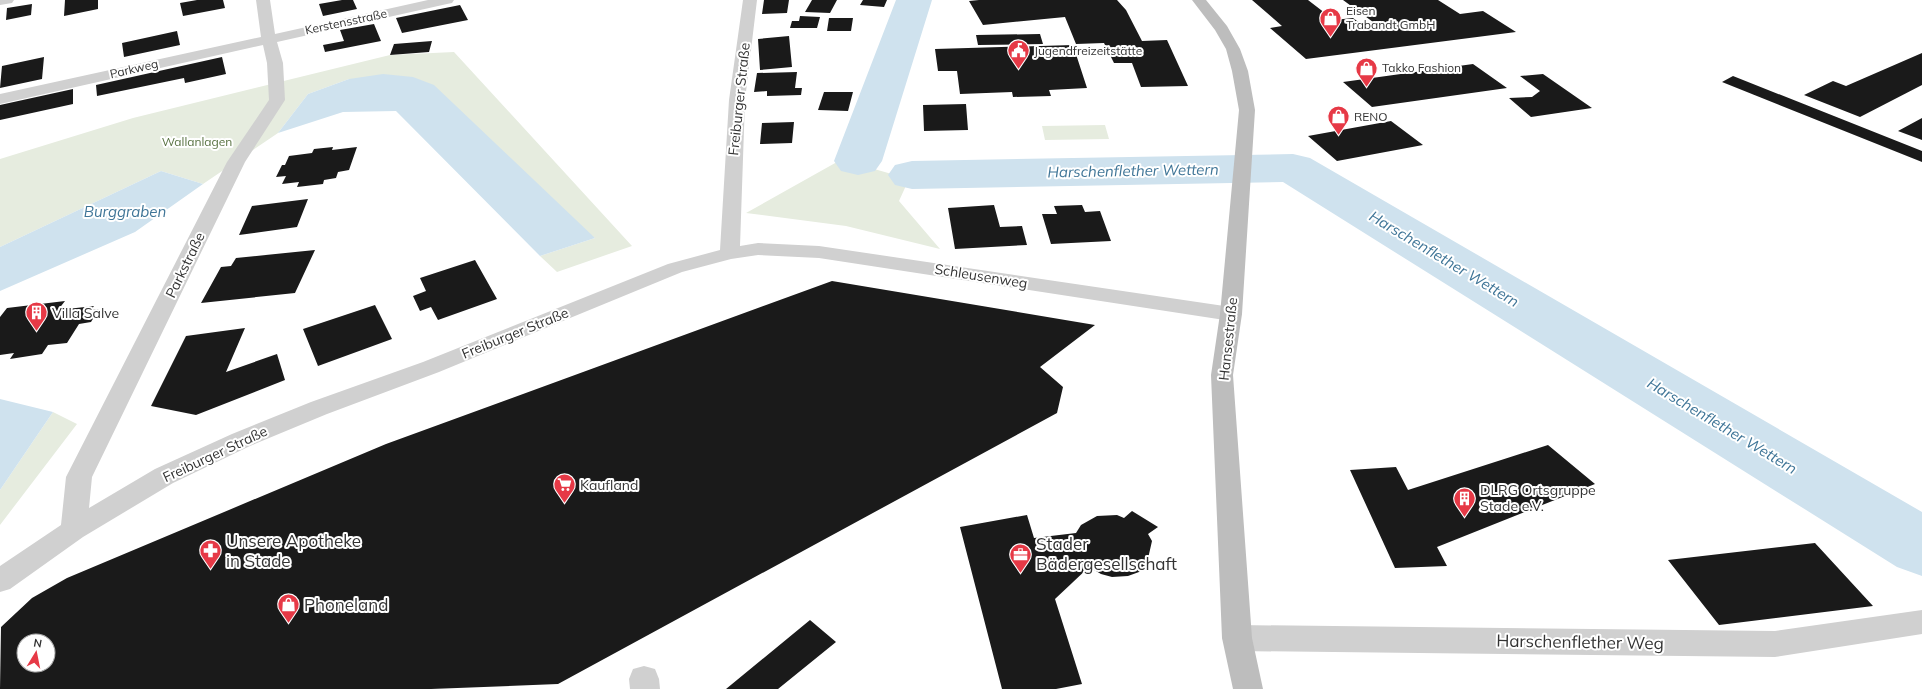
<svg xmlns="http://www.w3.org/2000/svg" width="1922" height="689" viewBox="0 0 1922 689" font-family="Mulish,sans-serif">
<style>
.green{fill:#e6ecdf}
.water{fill:#cfe2ee}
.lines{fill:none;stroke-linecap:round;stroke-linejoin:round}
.river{fill:#cfe2ee;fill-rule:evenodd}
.building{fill:#1a1a1a;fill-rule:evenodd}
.pedestrian{fill:#d0d0d0;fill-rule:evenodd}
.minor{fill:#d0d0d0;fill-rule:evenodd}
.secondary{fill:#bdbdbd;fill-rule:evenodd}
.labels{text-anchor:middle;stroke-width:4;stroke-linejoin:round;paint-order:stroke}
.far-poi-label{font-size:12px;fill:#333;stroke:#fff;text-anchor:start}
.far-street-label{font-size:12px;fill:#333;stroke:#fff}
.far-park-label{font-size:12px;fill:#56703f;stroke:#fff}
.street-label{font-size:14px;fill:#333;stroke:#fff}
.poi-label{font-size:14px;fill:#333;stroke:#fff;text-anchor:start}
.water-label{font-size:15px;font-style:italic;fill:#3f7597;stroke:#fff}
.near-poi-label{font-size:17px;fill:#333;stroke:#fff;text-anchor:start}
.near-street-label{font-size:17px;fill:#333;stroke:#fff}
</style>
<rect width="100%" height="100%" fill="#fff"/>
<path class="green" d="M454,52L632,246L557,272L540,256L595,238L349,79L308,94L278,133L203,184L161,171L0,247V159L133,118L390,55Z
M1105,125L1109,139L1045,140L1042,126Z
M853,153L850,162L909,179L899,201L940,249L846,226L746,213Z
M53,412L77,424L0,525V490Z"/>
<path class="water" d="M383,74L413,77L434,85L595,238L540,256L396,111L343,112L278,133L308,94L349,79Z
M161,171L203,184L135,232L0,291V247Z
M0,399L53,412L0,490Z"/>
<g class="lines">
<path class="river" d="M896,0H932L882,161L875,171L858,175L841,171L834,161Z
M1293,154L1310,158L1922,512V576L1897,567L1283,182L912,189L895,185L888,175L895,165L912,161Z"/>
</g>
<path class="building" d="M65,0H98V9L64,16Z
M197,0H223L225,8L183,16L180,3Z
M342,0H353L357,9L323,16L319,4Z
M764,0H789L787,13L762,14Z
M812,0H837L830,13L805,12Z
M863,0H887L884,7L860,5Z
M979,0H1117L1126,10L1142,41L1167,40L1188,86L1141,87L1132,63H1114L1104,43L1076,44L1065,17L983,25L969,1Z
M1252,0H1308L1334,20L1353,18L1361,24L1373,22L1343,0H1438L1460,14L1483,11L1516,32L1306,59L1270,28L1282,26Z
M32,4L31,15L6,20L7,8Z
M460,5L468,20L402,33L396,18Z
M800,16L820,17L817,28H790L792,21H799Z
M829,18H853L851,31H827Z
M374,24L381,41L325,52L323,45L344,41L340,30Z
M177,31L180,45L124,57L122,43Z
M1040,34L1043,44L978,45L976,35Z
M789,36L792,67L760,70L758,39Z
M432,41L429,52L390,55L394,44Z
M1073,45L1087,88L1049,90L1051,96L1013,97L1012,92L960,94L957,71H938L935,49Z
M1922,53V85L1860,117L1804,95L1833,81L1846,86Z
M44,57L42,79L0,88L2,66Z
M222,57L226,74L185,83L184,78L97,96L96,85Z
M1473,64L1507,88L1372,107L1343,82Z
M797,72L795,88H802L801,95L767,96V91L754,92L757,73Z
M1543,74L1592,108L1531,117L1509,98L1532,97L1540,91L1520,76Z
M1733,76L1922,151V162L1722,82Z
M73,89V104L0,120V105Z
M824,92H853L848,111L818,110Z
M966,104L968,130L924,131L923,105Z
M1922,118V140L1898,131Z
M1391,121L1423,145L1337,161L1308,136Z
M794,122L792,143L760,144L762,123Z
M333,147L332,150L357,147L349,170L338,172L336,178L324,180L323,184L297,187L299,182L282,184L286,176L276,177L282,165H285L289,156L312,153L314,149Z
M308,199L297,227L239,235L252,206Z
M994,205L1000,227L1022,226L1027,245L955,249L948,208Z
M1082,205L1085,212L1100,211L1111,241L1051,244L1042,214H1057L1054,206Z
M315,250L295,293L201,303L221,267L231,266L236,258Z
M475,260L497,299L438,320L431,307L420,311L413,296L426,291L420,278Z
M832,281L1095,325L1040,367L1063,387L1057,413L558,684L431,689H0L1,627L32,598L67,578L386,444ZM24,641H48V665H24Z
M65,301L58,310L94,306L91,310L99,309L91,322L79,324L67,343L48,345L42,354L10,359L14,353L0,355V317L7,308Z
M375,305L392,339L318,366L303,329Z
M245,328L226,372L277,354L285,380L196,415L151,406L186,336Z
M1548,445L1595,484L1437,547L1447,566L1395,568L1350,470L1396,467L1408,490Z
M1132,511L1158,527L1148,534L1152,541L1147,563L1139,572L1128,576L1112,577L1101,574L1089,567L1055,599L1082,684L1056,689H1002L960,527L1027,515L1034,538L1076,533L1081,525L1097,516L1117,515L1124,518Z
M1815,543L1873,606L1719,625L1668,560Z
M810,620L836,642L778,689H726Z"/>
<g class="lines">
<path class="pedestrian" d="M644,666L655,669L659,679L660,689H630L629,679L633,669Z"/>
<path class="minor" d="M0,0H14L12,3L0,5Z
M256,0H270L275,34L428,0H454L452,3L447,4L277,42L283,63L285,100L245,162L92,477L89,508L155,469L232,434L311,402L423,362L668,264L720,250L729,100L743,0H757L745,100L740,246L758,243L819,246L1231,307L1239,309L1242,314L1239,319L1231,321L819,258L758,255L731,259L682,272L439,372L327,414L250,446L173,483L83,537L10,589L0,592V566L61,525L66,477L227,162L269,100L267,63L263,45L0,104V94L261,37Z
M1922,610V634L1775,657L1237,651L1227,647L1222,638L1227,629L1237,625L1775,631Z"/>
<path class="secondary" d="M1192,0H1206L1227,26L1240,49L1248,71L1255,110L1242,314L1233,375L1252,638L1263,689H1233L1222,638L1211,375L1220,314L1239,110L1232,71L1226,49L1215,30Z"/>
</g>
<defs>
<symbol id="shop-pin" viewBox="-11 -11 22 30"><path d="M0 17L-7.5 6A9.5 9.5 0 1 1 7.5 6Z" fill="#e63946" stroke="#fff"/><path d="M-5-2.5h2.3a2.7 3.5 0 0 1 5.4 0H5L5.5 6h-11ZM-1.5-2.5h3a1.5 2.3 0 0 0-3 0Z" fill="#fff"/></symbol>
<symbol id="civic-pin" viewBox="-11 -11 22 30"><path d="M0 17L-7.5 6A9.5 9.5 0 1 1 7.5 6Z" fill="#e63946" stroke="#fff"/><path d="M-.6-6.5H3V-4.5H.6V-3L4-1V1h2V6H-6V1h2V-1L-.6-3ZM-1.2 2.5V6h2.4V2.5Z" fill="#fff"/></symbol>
<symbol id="building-pin" viewBox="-11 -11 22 30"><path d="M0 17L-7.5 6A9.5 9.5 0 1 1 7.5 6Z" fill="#e63946" stroke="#fff"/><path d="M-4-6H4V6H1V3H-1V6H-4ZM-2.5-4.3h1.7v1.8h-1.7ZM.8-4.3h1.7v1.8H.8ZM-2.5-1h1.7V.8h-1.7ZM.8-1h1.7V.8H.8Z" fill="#fff"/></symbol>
<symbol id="supermarket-pin" viewBox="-11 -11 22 30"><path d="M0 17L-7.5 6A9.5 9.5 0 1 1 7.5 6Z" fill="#e63946" stroke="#fff"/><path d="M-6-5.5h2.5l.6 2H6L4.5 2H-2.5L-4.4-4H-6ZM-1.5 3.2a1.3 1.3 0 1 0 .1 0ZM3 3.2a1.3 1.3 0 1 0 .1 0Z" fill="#fff"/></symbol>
<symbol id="pharmacy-pin" viewBox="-11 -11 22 30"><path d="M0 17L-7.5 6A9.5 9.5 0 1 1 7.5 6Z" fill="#e63946" stroke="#fff"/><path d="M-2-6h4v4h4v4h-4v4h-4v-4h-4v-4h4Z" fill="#fff"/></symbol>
<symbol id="office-pin" viewBox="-11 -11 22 30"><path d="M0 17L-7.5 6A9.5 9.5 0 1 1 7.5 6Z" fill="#e63946" stroke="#fff"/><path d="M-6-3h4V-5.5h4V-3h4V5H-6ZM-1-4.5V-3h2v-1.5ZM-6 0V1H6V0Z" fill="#fff"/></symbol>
</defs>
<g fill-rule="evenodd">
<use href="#shop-pin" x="1318" y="6" width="25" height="34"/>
<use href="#civic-pin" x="1006" y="38" width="25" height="34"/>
<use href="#shop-pin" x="1354" y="56" width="25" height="34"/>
<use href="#shop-pin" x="1326" y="104" width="25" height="34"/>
<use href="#building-pin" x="24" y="300" width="25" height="34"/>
<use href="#supermarket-pin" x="552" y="472" width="25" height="34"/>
<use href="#building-pin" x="1452" y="486" width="25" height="34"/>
<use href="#pharmacy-pin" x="198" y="538" width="25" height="34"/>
<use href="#office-pin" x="1008" y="542" width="25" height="34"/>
<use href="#shop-pin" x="276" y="592" width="25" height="34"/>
</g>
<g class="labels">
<g class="far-poi-label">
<text x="1346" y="15">Eisen<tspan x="1346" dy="14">Trabandt GmbH</tspan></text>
<text x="1034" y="55">Jugendfreizeitstätte</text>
<text x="1382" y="72">Takko Fashion</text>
<text x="1354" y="121">RENO</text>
</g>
<g class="far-street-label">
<text transform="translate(346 22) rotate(-12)" y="4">Kerstensstraße</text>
<text transform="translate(134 69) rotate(-13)" y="4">Parkweg</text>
</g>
<g class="far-park-label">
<text x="197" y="146">Wallanlagen</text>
</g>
<g class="street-label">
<text transform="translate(739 99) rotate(-84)" y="5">Freiburger Straße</text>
<text transform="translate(185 265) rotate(-64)" y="5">Parkstraße</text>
<text transform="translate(981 276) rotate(9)" y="5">Schleusenweg</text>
<text transform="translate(515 333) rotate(-22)" y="5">Freiburger Straße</text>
<text transform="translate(1228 339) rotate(-84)" y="5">Hansestraße</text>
<text transform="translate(215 454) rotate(-25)" y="5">Freiburger Straße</text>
</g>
<g class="poi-label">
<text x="52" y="318">Villa Salve</text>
<text x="580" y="490">Kaufland</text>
<text x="1480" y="495">DLRG Ortsgruppe<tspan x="1480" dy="16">Stade e.V.</tspan></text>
</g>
<g class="water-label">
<text transform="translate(1133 171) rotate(-1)" y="5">Harschenflether Wettern</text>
<text x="125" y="217">Burggraben</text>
<text transform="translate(1444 259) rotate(31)" y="5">Harschenflether Wettern</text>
<text transform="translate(1722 426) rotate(31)" y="5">Harschenflether Wettern</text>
</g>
<g class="near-poi-label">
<text x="226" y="547">Unsere Apotheke<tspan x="226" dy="20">in Stade</tspan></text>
<text x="1036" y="550">Stader<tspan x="1036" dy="20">Bädergesellschaft</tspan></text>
<text x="304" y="611">Phoneland</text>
</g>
<g class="near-street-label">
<text transform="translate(1580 642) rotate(1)" y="6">Harschenflether Weg</text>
</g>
</g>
<g transform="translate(36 653) rotate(10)"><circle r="19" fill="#ffffff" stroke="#adadad"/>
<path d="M0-3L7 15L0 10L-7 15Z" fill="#e63946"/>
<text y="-6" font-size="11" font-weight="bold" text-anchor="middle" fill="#333333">N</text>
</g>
</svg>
